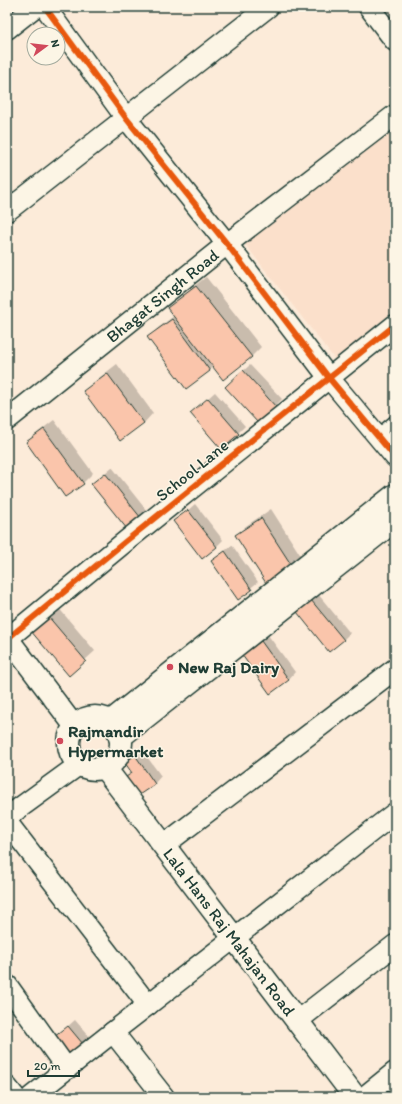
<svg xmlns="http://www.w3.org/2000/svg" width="402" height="1104" viewBox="0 0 402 1104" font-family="Itim,sans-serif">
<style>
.built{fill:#fbe0cb}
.shadow{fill:#0003}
.building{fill:#fac5ab;stroke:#1f3d34}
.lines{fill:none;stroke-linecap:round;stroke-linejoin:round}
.lane-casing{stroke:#1f3d34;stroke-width:13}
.street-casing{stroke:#1f3d34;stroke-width:23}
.secondary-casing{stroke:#1f3d34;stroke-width:25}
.lane{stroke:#fcf5e5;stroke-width:10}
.street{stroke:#fcf5e5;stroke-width:20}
.secondary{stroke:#fcf5e5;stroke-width:22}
.cycleway-casing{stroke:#fcf5e5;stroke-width:8}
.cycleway{stroke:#e8590c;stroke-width:6}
.poi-dot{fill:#d1495b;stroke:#fcf5e5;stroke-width:1.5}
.labels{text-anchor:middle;stroke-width:3;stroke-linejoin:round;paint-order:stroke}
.street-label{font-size:17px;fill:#1f3d34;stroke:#fcf5e5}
.poi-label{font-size:17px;font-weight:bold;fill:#1f3d34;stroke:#fcf5e5;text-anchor:start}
</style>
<rect width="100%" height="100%" fill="#fcebd9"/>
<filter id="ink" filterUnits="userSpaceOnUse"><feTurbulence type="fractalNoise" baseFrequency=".025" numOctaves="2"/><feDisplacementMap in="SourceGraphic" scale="8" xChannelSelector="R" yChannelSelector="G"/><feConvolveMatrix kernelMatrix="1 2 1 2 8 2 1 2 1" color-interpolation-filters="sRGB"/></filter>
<g filter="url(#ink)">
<path class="built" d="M395,127V316L337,362L245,244Z"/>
<path class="shadow" d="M206,277L261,347L252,356L224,378L214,366L186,388L149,338L158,328L174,316L168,309L178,299Z
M117,364L153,413L144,423L84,391L94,382Z
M250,365L282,399L275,406L233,380Z
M215,392L245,426L238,433L198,407Z
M54,420L93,473L83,483L27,442L37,433Z
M112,467L147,511L140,517L92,484Z
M195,504L223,540L216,547L175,522Z
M271,509L301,556L291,565L237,535L246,526Z
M232,545L258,582L238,598L212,561Z
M318,594L350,633L343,640L298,612Z
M57,606L95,651L85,660L32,630Z
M268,635L295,672L289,679L270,693L243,656L250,649Z
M142,750L161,776L155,783L137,796L125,779L132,772L126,763Z
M75,1020L94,1042L87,1049L58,1035Z"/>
<path class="building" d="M196,286L252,357L223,380L167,308Z
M172,319L210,371L186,389L147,337Z
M243,370L276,407L258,423L225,387Z
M107,373L144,423L120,441L83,391Z
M208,398L239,434L221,449L190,413Z
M44,429L84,484L65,497L26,442Z
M105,473L141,518L127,529L91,484Z
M188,510L217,547L202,559L173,521Z
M261,518L292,566L266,583L235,535Z
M225,551L252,590L238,600L211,561Z
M311,600L344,640L329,652L297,612Z
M47,615L86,661L69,676L30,630Z
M261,641L289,680L270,694L242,655Z
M135,755L155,784L136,797L123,779L132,773L125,763Z
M68,1026L88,1050L69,1065L49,1041Z"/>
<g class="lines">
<defs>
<path id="lane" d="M377,435L395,420"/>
<g id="street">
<path d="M45,7L126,118L227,244L329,378L395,457"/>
<path d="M369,7L395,41"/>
<path d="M7,29L35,7"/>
<path d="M7,211L268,7"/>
<path id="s1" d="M7,420L227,244L395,115"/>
<path d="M7,637L75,727"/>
<path d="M7,639L126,541L395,325"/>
<path d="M7,817L80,764"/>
<path d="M7,822L148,1005"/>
<path d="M164,845L395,669"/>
<path d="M7,985L67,1069"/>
<path d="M297,1021L395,945"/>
<path d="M113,1032L164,1097"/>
<path d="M7,1087L15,1097"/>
<path d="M31,1097L113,1032L395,813"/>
<path d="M364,1097L395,1072"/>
</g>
<g id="secondary">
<circle cx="95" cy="743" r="26"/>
<path d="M110,722L395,495"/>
<path d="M120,737L395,520"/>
<path id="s2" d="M104,767L355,1097"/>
</g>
</defs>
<use href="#lane" class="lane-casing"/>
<use href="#street" class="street-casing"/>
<use href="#secondary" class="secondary-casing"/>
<use href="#lane" class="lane"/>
<use href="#street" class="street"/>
<use href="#secondary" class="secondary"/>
<defs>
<path id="cycleway" d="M45,7L126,118L227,244L329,378L395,457
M7,639L126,541L395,325"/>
</defs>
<use href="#cycleway" class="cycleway-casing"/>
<use href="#cycleway" class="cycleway"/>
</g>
</g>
<g class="poi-dot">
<circle cx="170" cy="667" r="4"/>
<circle cx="60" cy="741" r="4"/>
</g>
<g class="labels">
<g class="street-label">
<text dy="6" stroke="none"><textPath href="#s1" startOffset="199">Bhagat Singh Road</textPath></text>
<text transform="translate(192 470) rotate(-39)" y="6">School Lane</text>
<text dy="6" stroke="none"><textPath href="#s2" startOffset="207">Lala Hans Raj Mahajan Road</textPath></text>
</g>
<g class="poi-label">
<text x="178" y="673">New Raj Dairy</text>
<text x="68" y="737">Rajmandir<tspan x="68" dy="20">Hypermarket</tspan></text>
</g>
</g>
<rect width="402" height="1104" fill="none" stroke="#fcf5e5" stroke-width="24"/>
<rect x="12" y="12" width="378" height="1080" fill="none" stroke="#1f3d34" stroke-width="1.5" filter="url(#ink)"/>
<g transform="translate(46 46) rotate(75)"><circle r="19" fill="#fcf5e5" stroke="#a4ab9e"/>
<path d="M0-3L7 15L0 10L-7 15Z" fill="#d1495b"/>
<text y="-6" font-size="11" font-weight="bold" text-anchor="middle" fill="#1f3d34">N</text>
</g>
<path d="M28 1070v6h51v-6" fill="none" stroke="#1f3d34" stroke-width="2"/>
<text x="34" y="1070" font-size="12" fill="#1f3d34" stroke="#fcf5e5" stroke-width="3" paint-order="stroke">20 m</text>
</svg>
